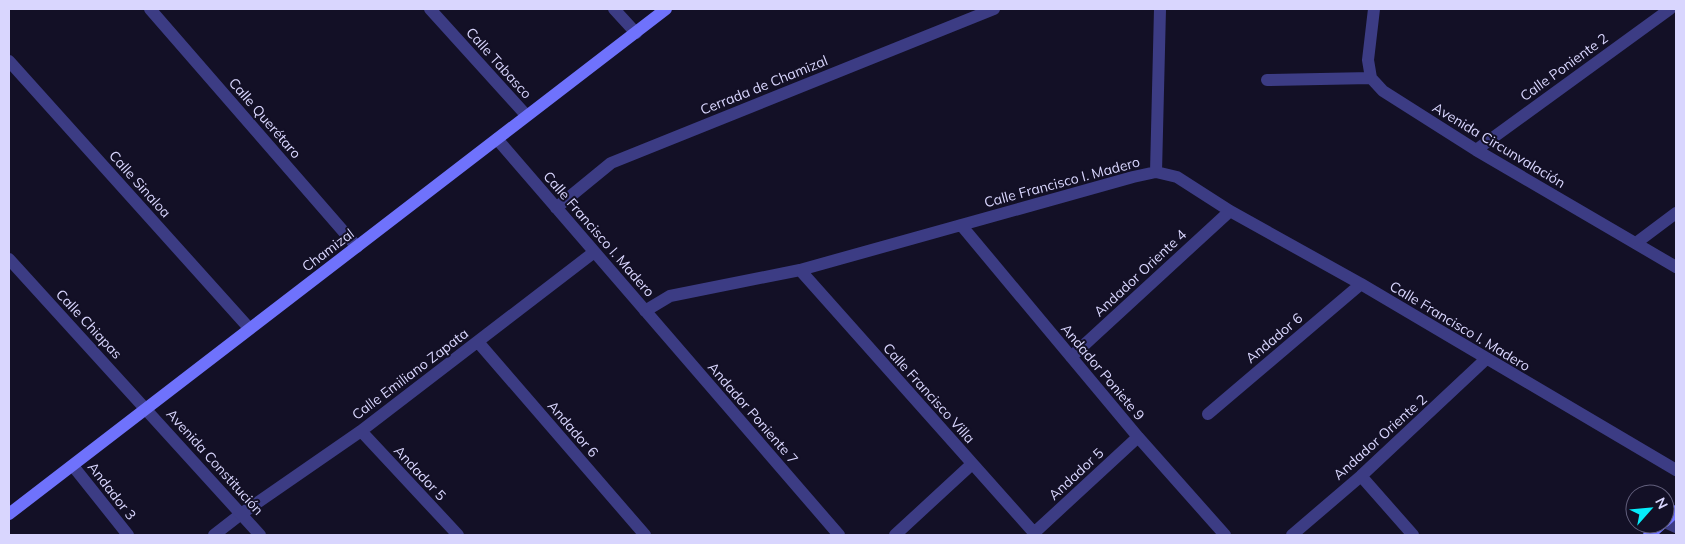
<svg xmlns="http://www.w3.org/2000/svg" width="1685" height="544" viewBox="0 0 1685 544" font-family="Mulish,sans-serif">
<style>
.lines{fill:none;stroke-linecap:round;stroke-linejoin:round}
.lane{stroke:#3c3c84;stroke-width:12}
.street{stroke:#3c3c84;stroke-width:12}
.secondary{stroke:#6f72fc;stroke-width:12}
.labels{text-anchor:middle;stroke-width:4;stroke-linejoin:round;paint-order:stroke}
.street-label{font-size:14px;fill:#d9d6fe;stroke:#131026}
</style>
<rect width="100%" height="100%" fill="#131026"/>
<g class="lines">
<path class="lane" d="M214,535L241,514"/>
<path class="street" d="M150,9L357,247
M430,9L526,115
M614,9L636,33
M1374,9L1368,60L1371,78L1383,91L1476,150L1676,267
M9,61L249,328
M1267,80L1371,78
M497,139L839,535
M1476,150L1670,9
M1156,172L1160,9
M556,208L611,163L994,9
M961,225L1138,437L1225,535
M1636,243L1676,213
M9,259L260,535
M800,270L1036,535
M645,311L670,296L800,270L1133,177L1156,172L1177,177L1230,211L1361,284L1676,470
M478,342L645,535
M1071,357L1230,211
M1208,414L1361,284
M361,431L458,535
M73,466L128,535
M1361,476L1413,535
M241,514L361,431L593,253
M1665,522L1676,527
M1034,533L1138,437
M895,535L972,464
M1292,535L1361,476L1486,359"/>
<path class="secondary" d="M9,514L666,9
M1665,521L1676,511
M1649,535L1661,524"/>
</g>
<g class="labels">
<g class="street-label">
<text transform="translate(499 63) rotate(48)" y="5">Calle Tabasco</text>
<text transform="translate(1564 67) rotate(-36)" y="5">Calle Poniente 2</text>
<text transform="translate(764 85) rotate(-22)" y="5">Cerrada de Chamizal</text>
<text transform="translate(265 118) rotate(49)" y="5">Calle Querétaro</text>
<text transform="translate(1499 145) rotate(31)" y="5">Avenida Circunvalación</text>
<text transform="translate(1062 182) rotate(-15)" y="5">Calle Francisco I. Madero</text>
<text transform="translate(140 184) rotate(48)" y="5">Calle Sinaloa</text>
<text transform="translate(599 234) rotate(49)" y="5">Calle Francisco I. Madero</text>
<text transform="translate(328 250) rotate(-37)" y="5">Chamizal</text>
<text transform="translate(1140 273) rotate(-43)" y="5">Andador Oriente 4</text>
<text transform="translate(89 324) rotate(47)" y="5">Calle Chiapas</text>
<text transform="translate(1460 326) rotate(31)" y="5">Calle Francisco I. Madero</text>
<text transform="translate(1274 338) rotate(-40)" y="5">Andador 6</text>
<text transform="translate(1103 372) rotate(50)" y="5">Andador Poniete 9</text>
<text transform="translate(410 374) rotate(-37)" y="5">Calle Emiliano Zapata</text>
<text transform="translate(929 393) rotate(48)" y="5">Calle Francisco Villa</text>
<text transform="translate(753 413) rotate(49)" y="5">Andador Poniente 7</text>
<text transform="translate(573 429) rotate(49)" y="5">Andador 6</text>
<text transform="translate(1380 437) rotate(-42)" y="5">Andador Oriente 2</text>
<text transform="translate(215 462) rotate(48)" y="5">Avenida Constitución</text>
<text transform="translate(420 473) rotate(47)" y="5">Andador 5</text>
<text transform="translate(1076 474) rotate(-43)" y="5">Andador 5</text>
<text transform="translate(112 491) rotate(52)" y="5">Andador 3</text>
</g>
</g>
<rect width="1685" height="544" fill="none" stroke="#d9d6fe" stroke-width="20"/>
<g transform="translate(1650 509) rotate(63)"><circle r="24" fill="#131026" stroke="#625f7c"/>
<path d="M0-4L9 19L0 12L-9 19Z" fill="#06ecfa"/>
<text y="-8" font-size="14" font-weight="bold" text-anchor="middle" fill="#d9d6fe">N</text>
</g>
</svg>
